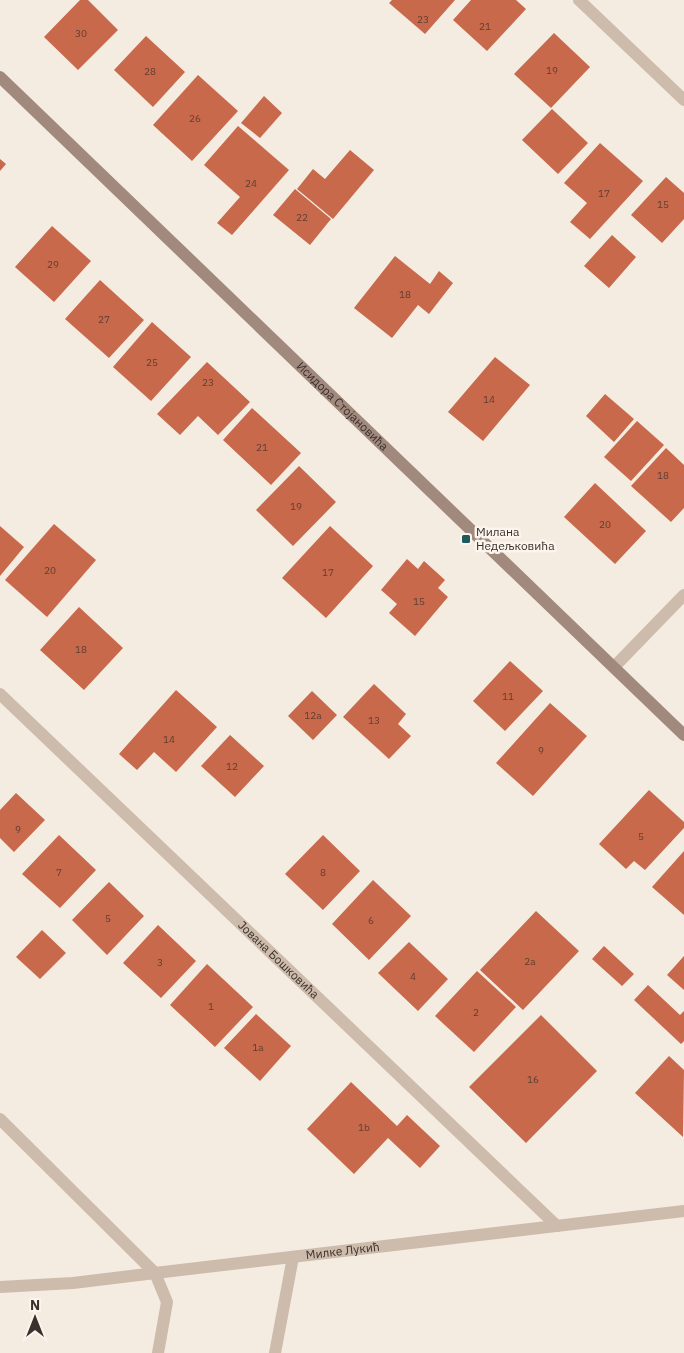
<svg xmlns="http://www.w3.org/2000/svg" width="684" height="1353" viewBox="0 0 684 1353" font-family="'IBM Plex Sans',sans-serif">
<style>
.building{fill:#c8694b}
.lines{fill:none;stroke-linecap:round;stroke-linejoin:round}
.lane{stroke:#cdbbac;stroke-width:12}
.street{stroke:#cdbbac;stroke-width:12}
.secondary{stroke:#a18a7d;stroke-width:12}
.poi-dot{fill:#1f5a5e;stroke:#fbf5ee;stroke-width:2}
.labels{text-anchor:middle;stroke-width:5;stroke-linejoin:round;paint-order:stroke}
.number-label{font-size:10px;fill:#5e3e33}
.street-label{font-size:12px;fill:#3b302b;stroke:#fbf5ee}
.poi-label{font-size:12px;fill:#3b302b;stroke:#fbf5ee;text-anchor:start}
</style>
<rect width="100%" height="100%" fill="#f4ebe1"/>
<path class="building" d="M80,0H88L118,30L78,70L44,37Z
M392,0H455L425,34L389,3Z
M471,0H516L526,9L487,51L453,20Z
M554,33L590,67L551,108L514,74Z
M146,36L185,72L153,107L114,70Z
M198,75L238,111L192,161L153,125Z
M264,96L282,113L260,138L241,123Z
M552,109L588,143L558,174L522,140Z
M238,126L289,170L232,235L217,223L240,197L204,165Z
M600,143L643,181L590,239L570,222L587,203L564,183Z
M350,150L374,170L333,219L297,189L313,169L325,179Z
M0,159L6,164L0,171Z
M666,177L684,193V219L662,243L631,215Z
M295,189L331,219L310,245L273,215Z
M52,226L91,261L54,302L15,267Z
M612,235L636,257L609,288L584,266Z
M395,256L430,284L439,271L453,283L429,314L418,305L392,338L354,308Z
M100,280L144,320L109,358L65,319Z
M152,322L191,357L151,401L113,367Z
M495,357L530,385L483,441L448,412Z
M207,362L250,402L218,435L198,416L180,435L157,414Z
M605,394L634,419L614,442L586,416Z
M252,408L301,453L271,485L223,440Z
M637,421L664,445L631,481L604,457Z
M666,448L684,465V508L671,522L631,486Z
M299,466L336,502L293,546L256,510Z
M595,483L646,531L615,564L564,517Z
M54,524L96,560L47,617L5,580Z
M0,526L24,547L0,576Z
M330,526L373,566L326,618L282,578Z
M407,559L418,569L424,561L445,580L438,588L448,597L415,636L389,613L397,604L381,590Z
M79,607L123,648L84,690L40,650Z
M510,661L543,691L505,731L473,701Z
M374,684L406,714L398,724L411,736L389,759L343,717Z
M176,690L217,727L176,772L154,752L137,770L119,754Z
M312,691L337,715L313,740L288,716Z
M550,703L587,736L533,796L496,763Z
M230,735L264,766L235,797L201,766Z
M649,790L684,822V828L645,870L634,861L626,869L599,844Z
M16,793L45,820L14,852L0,838V810Z
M59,835L96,870L60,908L22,874Z
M323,835L360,871L323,910L285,874Z
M684,851V915L652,887Z
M373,880L411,916L369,960L332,924Z
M109,882L144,916L107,955L72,920Z
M536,911L579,951L523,1010L480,970Z
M158,925L196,961L161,998L123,963Z
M42,930L66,953L40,979L16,957Z
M409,942L448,979L418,1011L378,973Z
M604,946L634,974L622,986L592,959Z
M684,956V990L667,975Z
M207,964L253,1007L215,1047L170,1005Z
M477,971L516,1007L474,1052L435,1016Z
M648,985L680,1015L684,1011V1041L681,1044L634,1000Z
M256,1014L291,1046L260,1081L224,1048Z
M541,1015L597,1071L526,1143L469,1087Z
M669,1056L684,1070L683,1137L635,1093Z
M351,1082L397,1126L407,1115L440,1146L420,1168L388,1138L354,1174L307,1129Z"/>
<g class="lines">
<path class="lane" d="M0,1119L155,1273L167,1302L158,1353
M0,1287L73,1283L155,1273
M275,1353L293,1257"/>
<g class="street">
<path d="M579,0L684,100"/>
<path d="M614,667L684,595"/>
<path id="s1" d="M0,694L557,1226"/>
<path id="s2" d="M155,1273L684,1211"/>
</g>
<path class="secondary" id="s3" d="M0,77L684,735"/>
</g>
<rect class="poi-dot" x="461" y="534" width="10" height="10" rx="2.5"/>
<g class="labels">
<g class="number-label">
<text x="423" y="23">23</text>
<text x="485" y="30">21</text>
<text x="81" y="37">30</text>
<text x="552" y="74">19</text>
<text x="150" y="75">28</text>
<text x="195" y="122">26</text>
<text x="251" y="187">24</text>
<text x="604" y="197">17</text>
<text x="663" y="208">15</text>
<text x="302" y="221">22</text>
<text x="53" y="268">29</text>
<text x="405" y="298">18</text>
<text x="104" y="323">27</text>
<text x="152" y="366">25</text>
<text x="208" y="386">23</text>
<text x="489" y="403">14</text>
<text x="262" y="451">21</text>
<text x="663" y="479">18</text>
<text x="296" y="510">19</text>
<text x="605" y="528">20</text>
<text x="50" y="574">20</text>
<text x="328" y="576">17</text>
<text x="419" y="605">15</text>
<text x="81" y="653">18</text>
<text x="508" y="700">11</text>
<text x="313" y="719">12a</text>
<text x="374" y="724">13</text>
<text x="169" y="743">14</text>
<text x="541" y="754">9</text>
<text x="232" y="770">12</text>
<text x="18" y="833">9</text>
<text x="641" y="840">5</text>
<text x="59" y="876">7</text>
<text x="323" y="876">8</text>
<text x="108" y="922">5</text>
<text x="371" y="924">6</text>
<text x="530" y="965">2a</text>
<text x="160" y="966">3</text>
<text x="413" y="980">4</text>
<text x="211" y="1010">1</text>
<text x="476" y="1016">2</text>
<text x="258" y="1051">1a</text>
<text x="533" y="1083">16</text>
<text x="364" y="1131">1b</text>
</g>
<g class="street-label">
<text dy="4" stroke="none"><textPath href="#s3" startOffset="475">Исидора Стојановића</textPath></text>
<text dy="4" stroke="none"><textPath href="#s1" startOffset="385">Јована Бошковића</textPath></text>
<text dy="4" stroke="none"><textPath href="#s2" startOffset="189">Милке Лукић</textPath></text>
</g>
<g class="poi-label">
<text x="476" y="536">Милана<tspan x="476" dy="14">Недељковића</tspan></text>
</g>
</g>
<g transform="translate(35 1318)" stroke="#fbf5ee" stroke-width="4" paint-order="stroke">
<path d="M0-4L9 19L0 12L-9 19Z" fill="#3b302b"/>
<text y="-8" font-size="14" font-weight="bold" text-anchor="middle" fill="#3b302b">N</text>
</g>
</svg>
